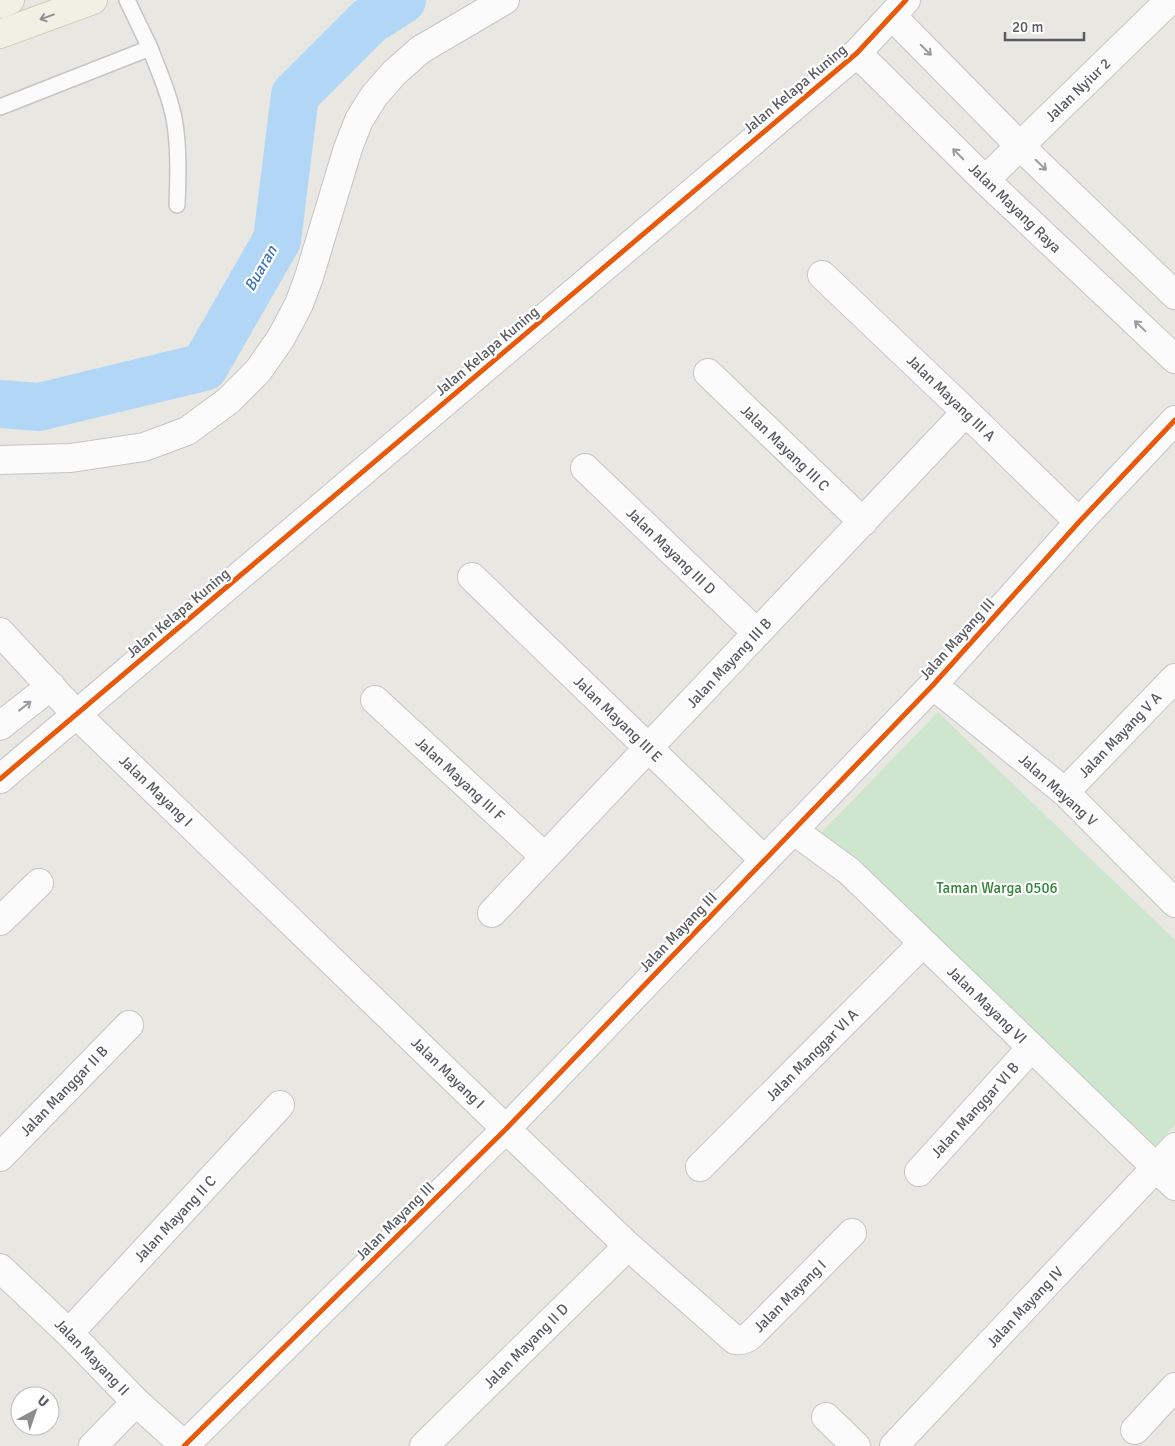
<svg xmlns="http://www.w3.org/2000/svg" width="1175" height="1446" viewBox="0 0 1175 1446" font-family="Signika,sans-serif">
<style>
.green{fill:#cee6cd}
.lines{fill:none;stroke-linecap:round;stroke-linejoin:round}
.river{stroke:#b2d7f6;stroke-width:48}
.service-casing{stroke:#c5c5c4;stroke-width:18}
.minor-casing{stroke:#c5c5c4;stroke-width:30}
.primary-casing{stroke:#d1c9af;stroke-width:30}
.service{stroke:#fcfbfb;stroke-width:15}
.minor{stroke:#fcfbfb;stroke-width:28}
.primary{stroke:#f1f0e5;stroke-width:28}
.cycleway-casing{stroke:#fff;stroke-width:8}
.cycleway{stroke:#e8590c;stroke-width:5}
.oneway{stroke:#8e8f8f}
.oneway2{stroke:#9a9b9e}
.labels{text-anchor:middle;stroke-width:4.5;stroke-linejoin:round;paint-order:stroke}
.street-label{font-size:15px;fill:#585b60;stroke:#fff}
.park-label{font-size:15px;fill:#328539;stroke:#fff}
.water-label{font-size:16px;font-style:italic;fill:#3a75bb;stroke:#fff}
</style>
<rect width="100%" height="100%" fill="#e8e7e2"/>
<path class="green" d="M938,712L1175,940V1125L1148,1153L819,835Z"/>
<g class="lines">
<path class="river" d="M0,404L39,407L204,367L277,240L295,95L369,21L402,0"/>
<defs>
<path id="service" d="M150,48C159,72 171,98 175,124C179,152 178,178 177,205
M0,107L150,48L127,0"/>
<path id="minor" d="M892,16L1020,146L1175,295
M857,53L985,180L1175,359
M985,180L1170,0
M822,275L966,412L1079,522
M708,373L863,522
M0,460L71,458L144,447L187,431L228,401L258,371L281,338L299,304L309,277L348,148L359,120L374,96L394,73L420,50L505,0
M585,468L757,633
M472,577L764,860
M0,632L77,715L506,1129L628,1246L735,1340C742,1341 747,1339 752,1334L852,1233
M933,685L1065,792L1175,903
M375,700L545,857
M0,726L51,686
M0,779L857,53L906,0
M1065,792L1175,678
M793,830L849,871L1175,1186
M492,913L966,412
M0,921L39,883
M0,1157L129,1025
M700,1167L923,943
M919,1172L1031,1048
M0,1268L69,1333L136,1402L185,1446
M69,1333L280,1105
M826,1417L856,1446
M1135,1430L1175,1387
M93,1446L136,1402
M184,1446L506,1129L933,685L1079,522L1175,420
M424,1446L628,1246
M894,1446L1175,1147"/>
<path id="primary" d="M0,4L10,0
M0,34L93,0"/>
</defs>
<use href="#service" class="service-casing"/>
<use href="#minor" class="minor-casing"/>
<use href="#primary" class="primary-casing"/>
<use href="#service" class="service"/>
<use href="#minor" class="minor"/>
<use href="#primary" class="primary"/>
<defs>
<path id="cycleway" d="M0,779L857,53L906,0
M184,1446L506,1129L933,685L1079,522L1175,420"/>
</defs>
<use href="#cycleway" class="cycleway-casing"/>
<use href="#cycleway" class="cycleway"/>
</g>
<defs><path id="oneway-shaft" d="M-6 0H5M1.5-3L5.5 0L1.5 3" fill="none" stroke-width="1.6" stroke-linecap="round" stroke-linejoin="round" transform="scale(1.25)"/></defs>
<use class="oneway" href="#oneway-shaft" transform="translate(47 17) rotate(160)"/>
<g class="oneway2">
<use href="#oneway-shaft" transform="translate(926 50) rotate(45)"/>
<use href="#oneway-shaft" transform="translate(958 154) rotate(-135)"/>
<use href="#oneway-shaft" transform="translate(1041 165) rotate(44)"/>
<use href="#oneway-shaft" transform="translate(1140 326) rotate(-137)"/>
<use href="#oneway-shaft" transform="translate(25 706) rotate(-38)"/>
</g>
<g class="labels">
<g class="street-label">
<text transform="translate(795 89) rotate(-40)" y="5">Jalan Kelapa Kuning</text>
<text transform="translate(1078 90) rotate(-44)" y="5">Jalan Nyiur 2</text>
<text transform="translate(1015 208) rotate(44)" y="5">Jalan Mayang Raya</text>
<text transform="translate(487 351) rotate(-40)" y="5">Jalan Kelapa Kuning</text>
<text transform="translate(951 398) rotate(44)" y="5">Jalan Mayang III A</text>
<text transform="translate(785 448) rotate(44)" y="5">Jalan Mayang III C</text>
<text transform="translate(671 551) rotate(44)" y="5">Jalan Mayang III D</text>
<text transform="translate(178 613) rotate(-40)" y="5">Jalan Kelapa Kuning</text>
<text transform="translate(957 639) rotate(-48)" y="5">Jalan Mayang III</text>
<text transform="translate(729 663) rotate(-47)" y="5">Jalan Mayang III B</text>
<text transform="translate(618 719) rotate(44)" y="5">Jalan Mayang III E</text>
<text transform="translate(1120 735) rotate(-46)" y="5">Jalan Mayang V A</text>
<text transform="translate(460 779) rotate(43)" y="5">Jalan Mayang III F</text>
<text transform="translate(1058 790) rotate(42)" y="5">Jalan Mayang V</text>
<text transform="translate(156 791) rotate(44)" y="5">Jalan Mayang I</text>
<text transform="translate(678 932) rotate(-46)" y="5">Jalan Mayang III</text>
<text transform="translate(987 1005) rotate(44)" y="5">Jalan Mayang VI</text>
<text transform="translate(812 1055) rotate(-45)" y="5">Jalan Manggar VI A</text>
<text transform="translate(448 1073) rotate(44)" y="5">Jalan Mayang I</text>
<text transform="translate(64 1091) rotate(-46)" y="5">Jalan Manggar II B</text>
<text transform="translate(975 1110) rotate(-48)" y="5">Jalan Manggar VI B</text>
<text transform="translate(175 1219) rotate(-47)" y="5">Jalan Mayang II C</text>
<text transform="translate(395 1221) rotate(-45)" y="5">Jalan Mayang III</text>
<text transform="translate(790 1296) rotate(-45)" y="5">Jalan Mayang I</text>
<text transform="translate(1025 1307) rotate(-47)" y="5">Jalan Mayang IV</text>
<text transform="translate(526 1346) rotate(-45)" y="5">Jalan Mayang II D</text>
<text transform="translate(92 1357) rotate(46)" y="5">Jalan Mayang II</text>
</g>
<g class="park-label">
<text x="997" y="893">Taman Warga 0506</text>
</g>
<g class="water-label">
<text transform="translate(260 268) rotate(-60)" y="6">Buaran</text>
</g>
</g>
<g transform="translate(35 1411) rotate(40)"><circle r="24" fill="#ffffff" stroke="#bcbdbf"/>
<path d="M0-4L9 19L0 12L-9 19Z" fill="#8a8c8e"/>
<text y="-8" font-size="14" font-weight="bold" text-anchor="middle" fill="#585b60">U</text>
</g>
<path d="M1005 32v8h79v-8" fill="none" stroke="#585b60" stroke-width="2.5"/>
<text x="1012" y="32" font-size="15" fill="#585b60" stroke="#ffffff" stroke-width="4" paint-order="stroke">20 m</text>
</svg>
